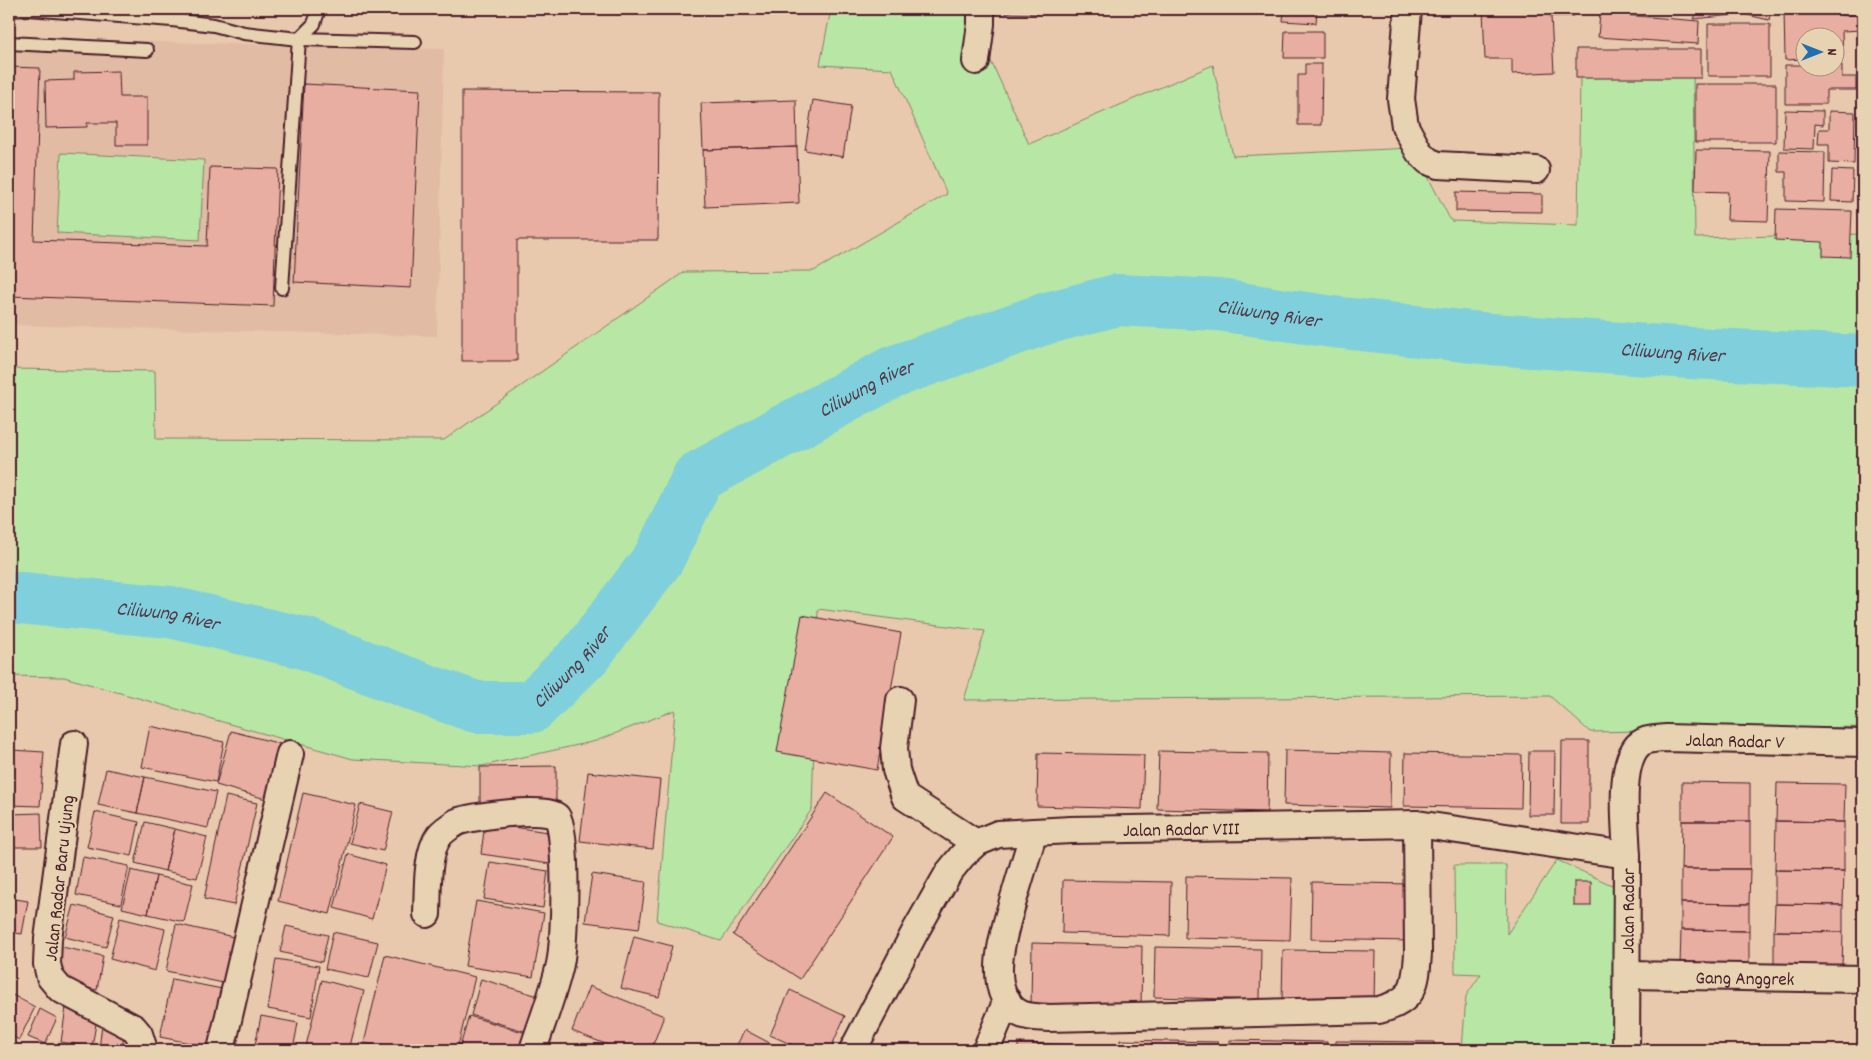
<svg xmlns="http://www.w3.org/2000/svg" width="1872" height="1059" viewBox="0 0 1872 1059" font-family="Dekko,sans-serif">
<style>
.built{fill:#e2bba4}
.green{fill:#b8e6a4;stroke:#818268}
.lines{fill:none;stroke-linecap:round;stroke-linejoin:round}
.river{stroke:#80cfdc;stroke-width:52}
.building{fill:#e7aea1;stroke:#4a1f2b}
.service-casing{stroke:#4a1f2b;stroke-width:16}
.minor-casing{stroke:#4a1f2b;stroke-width:30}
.service{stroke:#e7d3b1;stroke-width:12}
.minor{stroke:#e7d3b1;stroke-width:26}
.labels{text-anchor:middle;stroke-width:4;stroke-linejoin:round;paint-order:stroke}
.street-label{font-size:19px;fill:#4a1f2b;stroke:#e7d3b1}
.water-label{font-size:20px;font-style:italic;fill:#523946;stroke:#e7d3b1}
</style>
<rect width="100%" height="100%" fill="#e8c9ad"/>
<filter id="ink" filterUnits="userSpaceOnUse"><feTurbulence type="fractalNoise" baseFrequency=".02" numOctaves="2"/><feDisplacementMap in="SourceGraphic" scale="10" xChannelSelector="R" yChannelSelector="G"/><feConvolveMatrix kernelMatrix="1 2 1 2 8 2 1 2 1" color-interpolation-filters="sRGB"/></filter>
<g filter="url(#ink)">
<path class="built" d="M9,38L444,49L437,336L9,325Z"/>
<path class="green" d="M831,9H973V22L1029,144L1213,65L1233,156L1413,148L1451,221L1578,225L1580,76L1693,72L1695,238L1863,234V727L1590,732L1550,696L964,700L985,631L818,609L812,809L721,941L657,921L675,710L596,741L482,766L353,759L64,677L9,676V369L155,371L156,439L444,440L684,272L814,271L947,194L892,69L820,65Z
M61,153L204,160L200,240L57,233Z
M1557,860L1616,887L1613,1050H1462L1466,996L1481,974L1455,973L1454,865H1506L1507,934Z"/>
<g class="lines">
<path class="river" id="s1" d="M9,597L170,612L304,643L424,689L476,707H532L586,654L659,558L698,477L892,372L1044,319L1117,300L1219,305L1333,322L1491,339L1691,353L1863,361"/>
</g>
<path class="building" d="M1005,9H1038V14L1005,13Z
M1284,9H1317L1316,23L1283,21Z
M1483,9H1573V16H1551L1554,72L1512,74V59H1485Z
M1666,9H1689L1688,13Z
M1698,9H1771L1769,20L1743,14L1694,19Z
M1784,9H1841V15H1863V30L1842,31L1843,59H1834V38H1804V59L1785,60Z
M1600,13L1699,21L1698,44L1598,37Z
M1708,24H1770V76H1708Z
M1285,31H1323V58H1284Z
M1576,49H1701V78H1576Z
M1305,64H1322L1321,125H1298V75H1305Z
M1785,65H1804V68H1834V65H1842V77H1856V90H1826V104H1785Z
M9,67L40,68L34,240L207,246L210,167L278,169L273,306L9,296Z
M119,71L120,97H147V145H116V123H87V127L46,128L45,81L74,80V72Z
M304,84L420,90L411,288L294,282Z
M1695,84H1776V142H1695Z
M462,91L659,92L658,240H517V361H462Z
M796,100L797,147L703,150L701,103Z
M813,100L851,106L843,157L805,150Z
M1785,110L1823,111V125L1815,124L1814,149L1784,148Z
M1829,111L1855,112L1854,164L1829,163V144H1818L1819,129H1829Z
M797,147L799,203L705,207L703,150Z
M1696,150L1770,151L1768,221L1727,220L1728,192L1695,191Z
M1779,151L1825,152L1824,202L1786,201V172H1779Z
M1832,170L1853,171L1852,202L1831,201Z
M1862,183H1863V218H1860Z
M1456,192L1542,194V212L1456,211Z
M1776,209L1852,211L1850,257L1823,256V242L1775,240Z
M802,615L901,633L877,770L777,752Z
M150,726L224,742L216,782L142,767Z
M231,731L281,744L266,799L216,785Z
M1562,741H1589V824H1561Z
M12,750L44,752L40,806L9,805Z
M1285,750L1391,753L1390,808L1284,805Z
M1159,751L1268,753L1267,812L1157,809Z
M1529,751H1555L1554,815H1528Z
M1038,753L1144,755L1142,809L1037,806Z
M1405,753L1522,755L1521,808L1404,806Z
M556,766V807L480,808V767Z
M106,769L145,777L137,813L98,805Z
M588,772L660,780L653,849L580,841Z
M145,777L216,792L208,828L137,813Z
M1682,782L1750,783V821H1682Z
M1777,783L1845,784L1844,822L1776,821Z
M303,793L356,805L330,914L278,901Z
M827,793L893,837L800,979L733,935Z
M226,796L257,803L234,905L204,899Z
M360,804L393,812L383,851L350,843Z
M95,812L139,822L132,856L87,847Z
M41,813L42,847H9V814Z
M1682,821H1750V869H1681Z
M1776,821L1844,822V871L1775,870Z
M145,822L175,829L165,871L135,863Z
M485,823L555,833L550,864L481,854Z
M175,829L207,837L197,878L165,871Z
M348,854L386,865L372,919L334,908Z
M83,857L129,866L121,904L76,895Z
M490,862L548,871L543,908L484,899Z
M1681,869H1750L1749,904L1681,903Z
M131,870L156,876L148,914L122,908Z
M1775,870L1844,871L1843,905L1775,904Z
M592,874L646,882L639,929L585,922Z
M156,876L193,884L184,922L148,914Z
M1186,876L1292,878L1290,940L1185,938Z
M1063,880L1171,882L1170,936L1062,933Z
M1312,882L1410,884L1409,941L1311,939Z
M1574,882H1591V906H1574Z
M9,898L28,901L22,934L9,932Z
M476,901L544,913L533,977L465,966Z
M1681,903L1749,904V931L1681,930Z
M1775,904L1843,905V932L1774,931Z
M74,905L114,915L106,947L65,937Z
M120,918L165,929L155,971L110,959Z
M176,924L238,938L228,984L166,971Z
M286,926L328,935L322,962L280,952Z
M1681,930L1749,931V967L1680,966Z
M1774,931L1843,932L1842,968L1774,967Z
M333,932L378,942L369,978L325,969Z
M634,936L672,946L659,997L621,988Z
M1032,943L1142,946L1141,1007L1031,1005Z
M62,947L103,956L97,990L55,981Z
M1155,947L1261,949L1260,1000L1154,997Z
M1283,950L1375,951L1374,1003L1282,1001Z
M385,955L475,977L457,1050H394L364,1043Z
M276,959L319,966L311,1017L268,1009Z
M172,979L227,990L215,1048L160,1037Z
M481,979L545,998L534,1034L471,1015Z
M322,980L364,991L349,1050H324L306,1046Z
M589,986L664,1016L651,1050H621L572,1031Z
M790,990L845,1016L830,1050H804L770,1035Z
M9,993L35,1007L19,1040L9,1034Z
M66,1007L98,1012L92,1047L61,1042Z
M40,1009L57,1018L45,1044L28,1037Z
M261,1016L298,1023L293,1050H254Z
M469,1016L533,1035L529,1050H459Z
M102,1024L125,1027L122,1050H99Z
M745,1030L783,1050H734Z
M1120,1040L1218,1042V1050H1120Z
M1230,1040L1327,1042L1326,1050H1230Z
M1336,1041L1434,1042V1050H1336Z
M1018,1043L1111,1046V1050H1018Z"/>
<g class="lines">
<defs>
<path id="service" d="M9,10L28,9L172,20L214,25L244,33L299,39L314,24L319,9
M9,43L147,50
M282,288L299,39L415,42"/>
<g id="minor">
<path d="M1408,9L1401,99L1405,126L1419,152L1428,161L1438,165L1536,170"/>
<path d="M976,61L981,24V9"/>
<path d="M900,700L894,748L896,770L905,797L976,843"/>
<path d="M74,744L48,939L47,964L50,977L60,989L134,1028L139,1034L144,1050"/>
<path d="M1034,832C1028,851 1022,871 1016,891C1007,922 981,991 1019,1013C1028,1018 1039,1017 1049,1018L1379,1010C1414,1001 1416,986 1418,953L1417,824"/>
<path d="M427,914C428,892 426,854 439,836C443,831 452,825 457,822C471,816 548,806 557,817C568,832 565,942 560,964C554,992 542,1022 533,1050"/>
<path id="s2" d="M1627,975L1863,979"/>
<path d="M221,1050L290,754"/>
<path id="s3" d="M853,1050L916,930L949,872L962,856L976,843L998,834L1071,830L1417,824L1627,855"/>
<path d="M986,1050L1007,1000"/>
<path id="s4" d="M1626,1050C1626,988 1627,925 1627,862C1627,832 1618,775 1635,749C1642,738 1655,739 1666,738L1863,743"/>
</g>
</defs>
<use href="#service" class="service-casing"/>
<use href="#minor" class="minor-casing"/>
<use href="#service" class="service"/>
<use href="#minor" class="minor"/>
</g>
</g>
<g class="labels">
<g class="street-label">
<text dy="7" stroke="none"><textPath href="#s4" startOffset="406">Jalan Radar V</textPath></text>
<text dy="7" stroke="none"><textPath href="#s3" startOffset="449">Jalan Radar VIII</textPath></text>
<text transform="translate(58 878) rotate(-84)" y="7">Jalan Radar Baru Ujung</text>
<text dy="7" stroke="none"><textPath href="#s4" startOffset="139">Jalan Radar</textPath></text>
<text dy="7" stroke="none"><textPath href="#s2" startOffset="118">Gang Anggrek</textPath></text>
</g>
<g class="water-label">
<text dy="7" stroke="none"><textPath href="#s1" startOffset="1435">Ciliwung River</textPath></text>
<text dy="7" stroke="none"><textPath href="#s1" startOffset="1840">Ciliwung River</textPath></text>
<text dy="7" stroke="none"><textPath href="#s1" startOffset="1015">Ciliwung River</textPath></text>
<text dy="7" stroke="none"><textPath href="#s1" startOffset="160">Ciliwung River</textPath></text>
<text dy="7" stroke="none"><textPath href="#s1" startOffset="595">Ciliwung River</textPath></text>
</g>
</g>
<rect width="1872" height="1059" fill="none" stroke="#e7d3b1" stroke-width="30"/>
<rect x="15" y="15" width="1842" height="1029" fill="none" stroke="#4a1f2b" stroke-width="2" filter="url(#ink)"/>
<g transform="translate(1820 52) rotate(90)"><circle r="24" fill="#e7d3b1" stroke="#a88b7b"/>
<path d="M0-4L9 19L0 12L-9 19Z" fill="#1f6fb2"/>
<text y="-8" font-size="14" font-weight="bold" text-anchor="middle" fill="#4a1f2b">N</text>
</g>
</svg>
